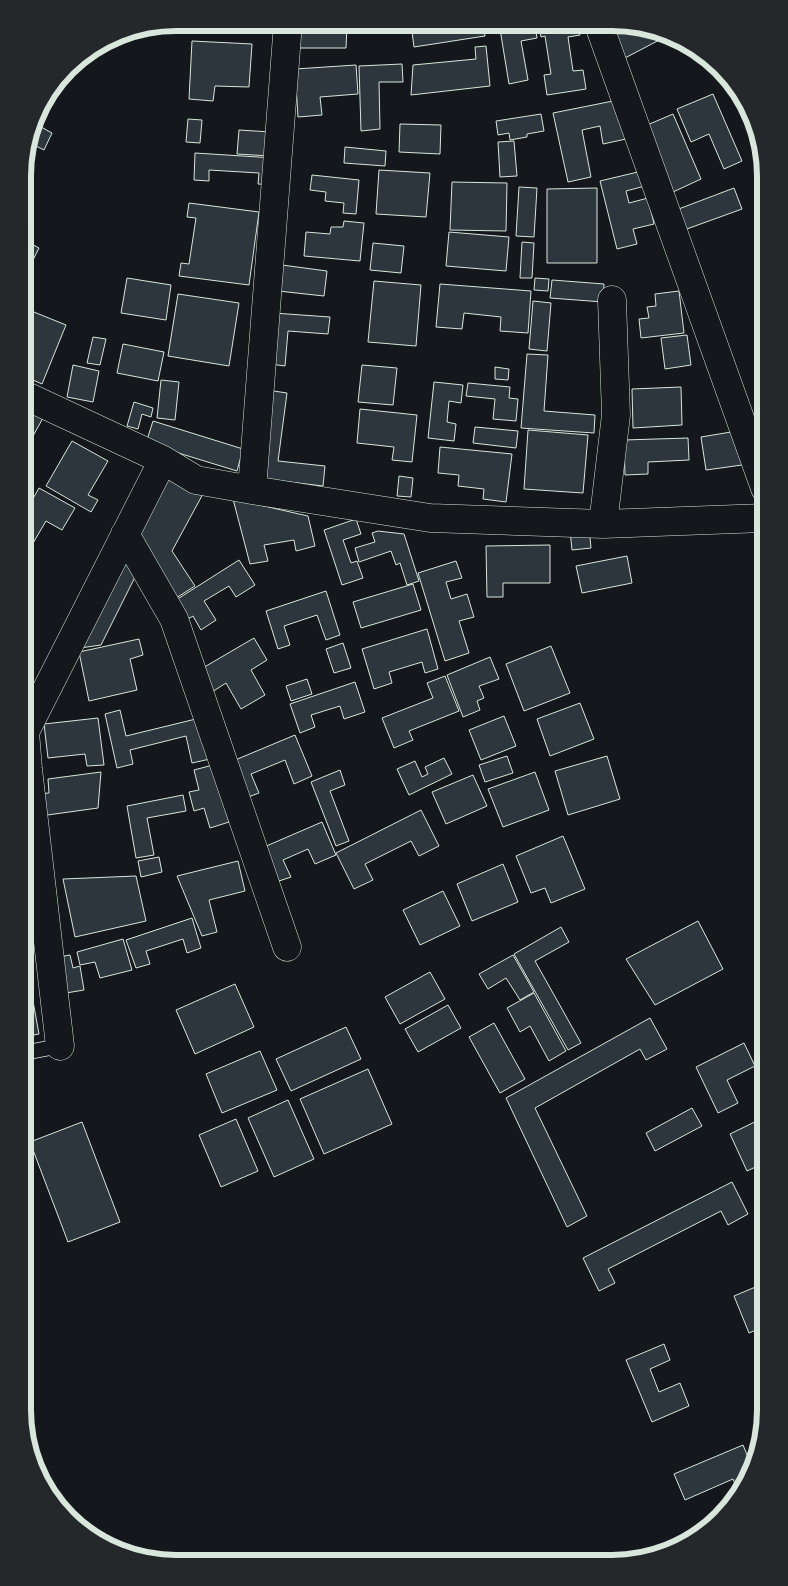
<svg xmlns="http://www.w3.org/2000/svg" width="788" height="1586" viewBox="0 0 788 1586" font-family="Overpass,sans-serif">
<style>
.building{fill:#2c363c;stroke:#d8e6dc}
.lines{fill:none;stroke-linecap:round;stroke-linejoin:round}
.service-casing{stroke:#d8e6dc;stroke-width:16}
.minor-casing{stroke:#d8e6dc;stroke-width:29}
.service{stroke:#14181c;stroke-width:14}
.minor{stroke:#14181c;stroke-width:28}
.rim{fill:none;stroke:#d8e6dc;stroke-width:6}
</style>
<rect width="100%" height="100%" fill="#14181c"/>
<path class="building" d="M300,23L347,24L346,48H299Z
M411,24H483L485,36L414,47Z
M524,25H535L537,38L521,41L528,80L509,84L500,29Z
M539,25H578L580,35L568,37L573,71L583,70L586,89L547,95L544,75L551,74L545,36L541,37Z
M608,25H641L665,37L625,58Z
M192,41L252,44L249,87L215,86L213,101L189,99Z
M486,46L490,86L411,95L413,65L476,59L475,47Z
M92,50L88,59L82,56Z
M402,64L403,82H379L380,129L361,131L359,66Z
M356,65L358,94L320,97L322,115L298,117L295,69Z
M713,94L742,161L724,169L709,134L691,142L677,109Z
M618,100L626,139L603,144L600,126L582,130L591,177L568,182L553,113Z
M541,114L544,131L527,134V137L510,140L509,133L498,135L496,121Z
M673,114L701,179L673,192L645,126Z
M188,119L202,120L200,143L186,142Z
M34,123L52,133L44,150L34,145L24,167V157Z
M400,124L441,125L440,154L399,152Z
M239,130L271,132L270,156L237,154Z
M514,141L517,176L500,177L498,142Z
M345,147L386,151L385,166L344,163Z
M195,153L274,158L272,185L258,184L259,173L209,170V181L194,180Z
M379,170L430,173L426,217L376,214Z
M642,171L645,186L626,191L629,203L648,198L654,224L633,229L637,244L617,249L600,181Z
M312,175L359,180L356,214L343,213L344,203L325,201L326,192L310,190Z
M452,182L507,183L506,231L450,230Z
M519,187L537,188L534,237L516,236Z
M597,188V263H547V189Z
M734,188L742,209L684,230L676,210Z
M189,203L259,212L249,285L179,276L181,263L189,264L196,218L187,217Z
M344,221L364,223L360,261L304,256L306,232L330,234L331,227H343Z
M449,232L509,237L506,271L446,266Z
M24,240L39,248L24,278Z
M522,242L534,243L532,278H520Z
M373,243L404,246L401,273L370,270Z
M282,265L327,271L324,296L278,291Z
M127,278L171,285L166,320L121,313Z
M535,278L549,279L548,291L534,290Z
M552,280L604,284L603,302L550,298Z
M374,281L421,285L416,346L368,342Z
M440,284L531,291L528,333L500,331L501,317L464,313L462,329L436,327Z
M679,291L684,333L641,338L639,319L649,318L647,307L656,306L655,294Z
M178,294L239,303L229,366L168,356Z
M533,301L551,303L547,351L529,349Z
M24,308L66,325L42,384L24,376Z
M273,313L330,317L328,334L288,331L285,366L270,364Z
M687,335L691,365L665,369L661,338Z
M93,337L106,339L100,365L87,363Z
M123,344L164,352L158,381L117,373Z
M527,354L548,355L544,411L595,415L594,433L521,428Z
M73,365L99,371L93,402L67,397Z
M362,365L397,368L393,405L358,402Z
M495,367L509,369L508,380L495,379Z
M161,380L179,382L175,420L157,418Z
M434,382L463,385L461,403L449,401L447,422L456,424L454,441L428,438Z
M468,383L510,387L509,398L518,399L516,421L493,419L495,399L466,396Z
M681,387L682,425L633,428L632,389Z
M267,390L287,393L278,461L325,466L323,486L256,478Z
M134,402L153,408L151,417L142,414L138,429L127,426Z
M24,408L43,418L23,454Z
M360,409L417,415L412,462L392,460L394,447L357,443Z
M153,421L243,449L237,471L146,443Z
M475,427L518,431L516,448L473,443Z
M528,430L588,435L583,493L524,489Z
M737,431L742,465L706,470L701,437Z
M688,438L689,460L648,462V474L625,475L624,440Z
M72,441L108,461L88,495L98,500L91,512L46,486Z
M440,447L512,454L506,502L483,499L484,489L458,486L459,475L438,473Z
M170,474L204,492L172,551L195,586L176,598L137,536Z
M399,476L413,478L411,497L397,496Z
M39,488L75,508L62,530L46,521L29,550L23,547V516Z
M233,499L308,516L315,546L296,551L294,540L264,545L268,561L250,564Z
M356,519L361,534L343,540L351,563L357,561L363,578L342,585L324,530Z
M589,528L591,548L572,550L570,530Z
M378,531L404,534L419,581L407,585L400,563L396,565L391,551L359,562L355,548L375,542L372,533Z
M550,545V583H503V597H487L486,546Z
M627,556L632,583L582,593L576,566Z
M123,558L136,575L101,645L80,648Z
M239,560L255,585L236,597L229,586L204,601L216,620L201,630L193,616L188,619L176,600Z
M456,561L462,578L446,582L451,599L467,594L474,617L459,621L469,653L445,661L418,573Z
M413,584L421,610L361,628L353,602Z
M326,591L340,635L326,640L317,615L284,626L290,645L278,649L266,611Z
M427,629L438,669L425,673L422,662L389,672L392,683L374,689L362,649Z
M254,638L267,660L251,670L265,695L241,709L226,683L212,692L201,669Z
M139,639L143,655L130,659L137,690L89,701L79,652Z
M343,643L351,668L334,673L326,649Z
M551,646L570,693L524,711L506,664Z
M490,657L499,679L479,686L484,698L477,701L480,710L463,717L447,675Z
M445,676L459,711L409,731L413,740L394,748L382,718L433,698L427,683Z
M307,679L312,694L291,701L286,686Z
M355,682L365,712L344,719L340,706L311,715L315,727L300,733L290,704Z
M580,703L594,739L550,756L537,719Z
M120,710L126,736L200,718L210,759L192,763L186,736L130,750L133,764L117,768L105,714Z
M504,716L516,746L481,760L469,730Z
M98,718L104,765L87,766L85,754L48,758L44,724Z
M295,735L312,776L294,784L285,760L251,774L259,793L243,799L228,763Z
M507,756L513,773L485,782L479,765Z
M607,756L620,799L568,815L555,771Z
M444,758L452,774L409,795L397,769L415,761L422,777L428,774L425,767Z
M213,765L229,822L210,828L204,808L194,811L189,792L199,790L194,770Z
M340,770L345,785L330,791L349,841L336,846L311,782Z
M101,772L98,808L40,816L37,794L49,793L48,779Z
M535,772L549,810L503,827L488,789Z
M473,775L487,806L446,824L432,792Z
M183,795L186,811L147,818L154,855L136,858L127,806Z
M421,810L439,846L419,856L411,841L365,864L373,880L354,889L336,853Z
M322,822L336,855L315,864L308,849L283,860L291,877L279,881L264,847Z
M563,836L585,889L551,903L545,888L531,893L516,856Z
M159,857L162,872L141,877L138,861Z
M238,861L245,891L209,900L217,932L202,936L177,876Z
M503,864L518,902L472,921L457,884Z
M136,876L146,921L75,937L63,879Z
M443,891L460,926L420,945L403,910Z
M192,918L201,948L187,953L183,939L146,951L150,964L136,968L126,940Z
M698,921L723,969L655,1005L626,959Z
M561,927L569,942L535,961L581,1043L568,1050L514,954Z
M123,939L132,970L100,978L95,962L80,965L77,952Z
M70,955L73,968L80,966L84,990L60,994L53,958Z
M513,955L534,992L520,1000L506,978L488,989L479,974Z
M430,972L445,999L400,1024L385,997Z
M28,974L39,1034L23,1037V975Z
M235,984L254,1027L195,1054L176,1010Z
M534,993L566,1051L549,1061L530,1026L520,1032L507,1008Z
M448,1005L461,1028L418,1052L405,1029Z
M650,1018L667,1049L646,1060L640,1049L535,1108L587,1216L567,1227L506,1098Z
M494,1023L525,1079L500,1093L469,1037Z
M346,1027L361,1059L291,1091L276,1059Z
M765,1033V1054L757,1038Z
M744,1043L755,1066L727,1080L738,1103L718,1113L696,1067Z
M260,1051L277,1090L222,1113L206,1074Z
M368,1069L392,1124L324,1154L300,1099Z
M288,1100L314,1159L274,1177L248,1118Z
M692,1108L702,1126L655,1151L646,1133Z
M765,1117V1140L756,1145L764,1163L747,1171L730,1134Z
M236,1119L258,1171L221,1187L199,1135Z
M82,1122L120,1222L68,1242L30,1142Z
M732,1182L748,1214L728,1225L721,1211L608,1269L615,1283L599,1291L583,1258Z
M765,1283V1326L749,1333L734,1296Z
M664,1344L670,1360L650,1369L659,1392L680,1383L689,1406L652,1422L626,1360Z
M761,1436L757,1453L752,1440Z
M743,1445L753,1469L739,1494L733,1479L685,1500L674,1474Z"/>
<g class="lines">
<defs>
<path id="service" d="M23,1053L60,1046"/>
<path id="minor" d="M599,25L765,488
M24,395L163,460L196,480L252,490L430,518L603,524L765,518
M252,490L288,23
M603,524L616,415L612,300
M125,534L174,619L287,947
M60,1046L28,769L25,732L163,460"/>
</defs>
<use href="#service" class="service-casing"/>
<use href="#minor" class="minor-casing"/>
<use href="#service" class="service"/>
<use href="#minor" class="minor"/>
</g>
<path d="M0 0H788V1586H0ZM176 31H612A145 145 0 0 1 757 176V1410A145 145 0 0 1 612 1555H176A145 145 0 0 1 31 1410V176A145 145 0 0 1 176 31Z" fill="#24282b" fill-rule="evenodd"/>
<path class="rim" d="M176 31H612A145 145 0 0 1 757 176V1410A145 145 0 0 1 612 1555H176A145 145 0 0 1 31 1410V176A145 145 0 0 1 176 31Z"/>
</svg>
